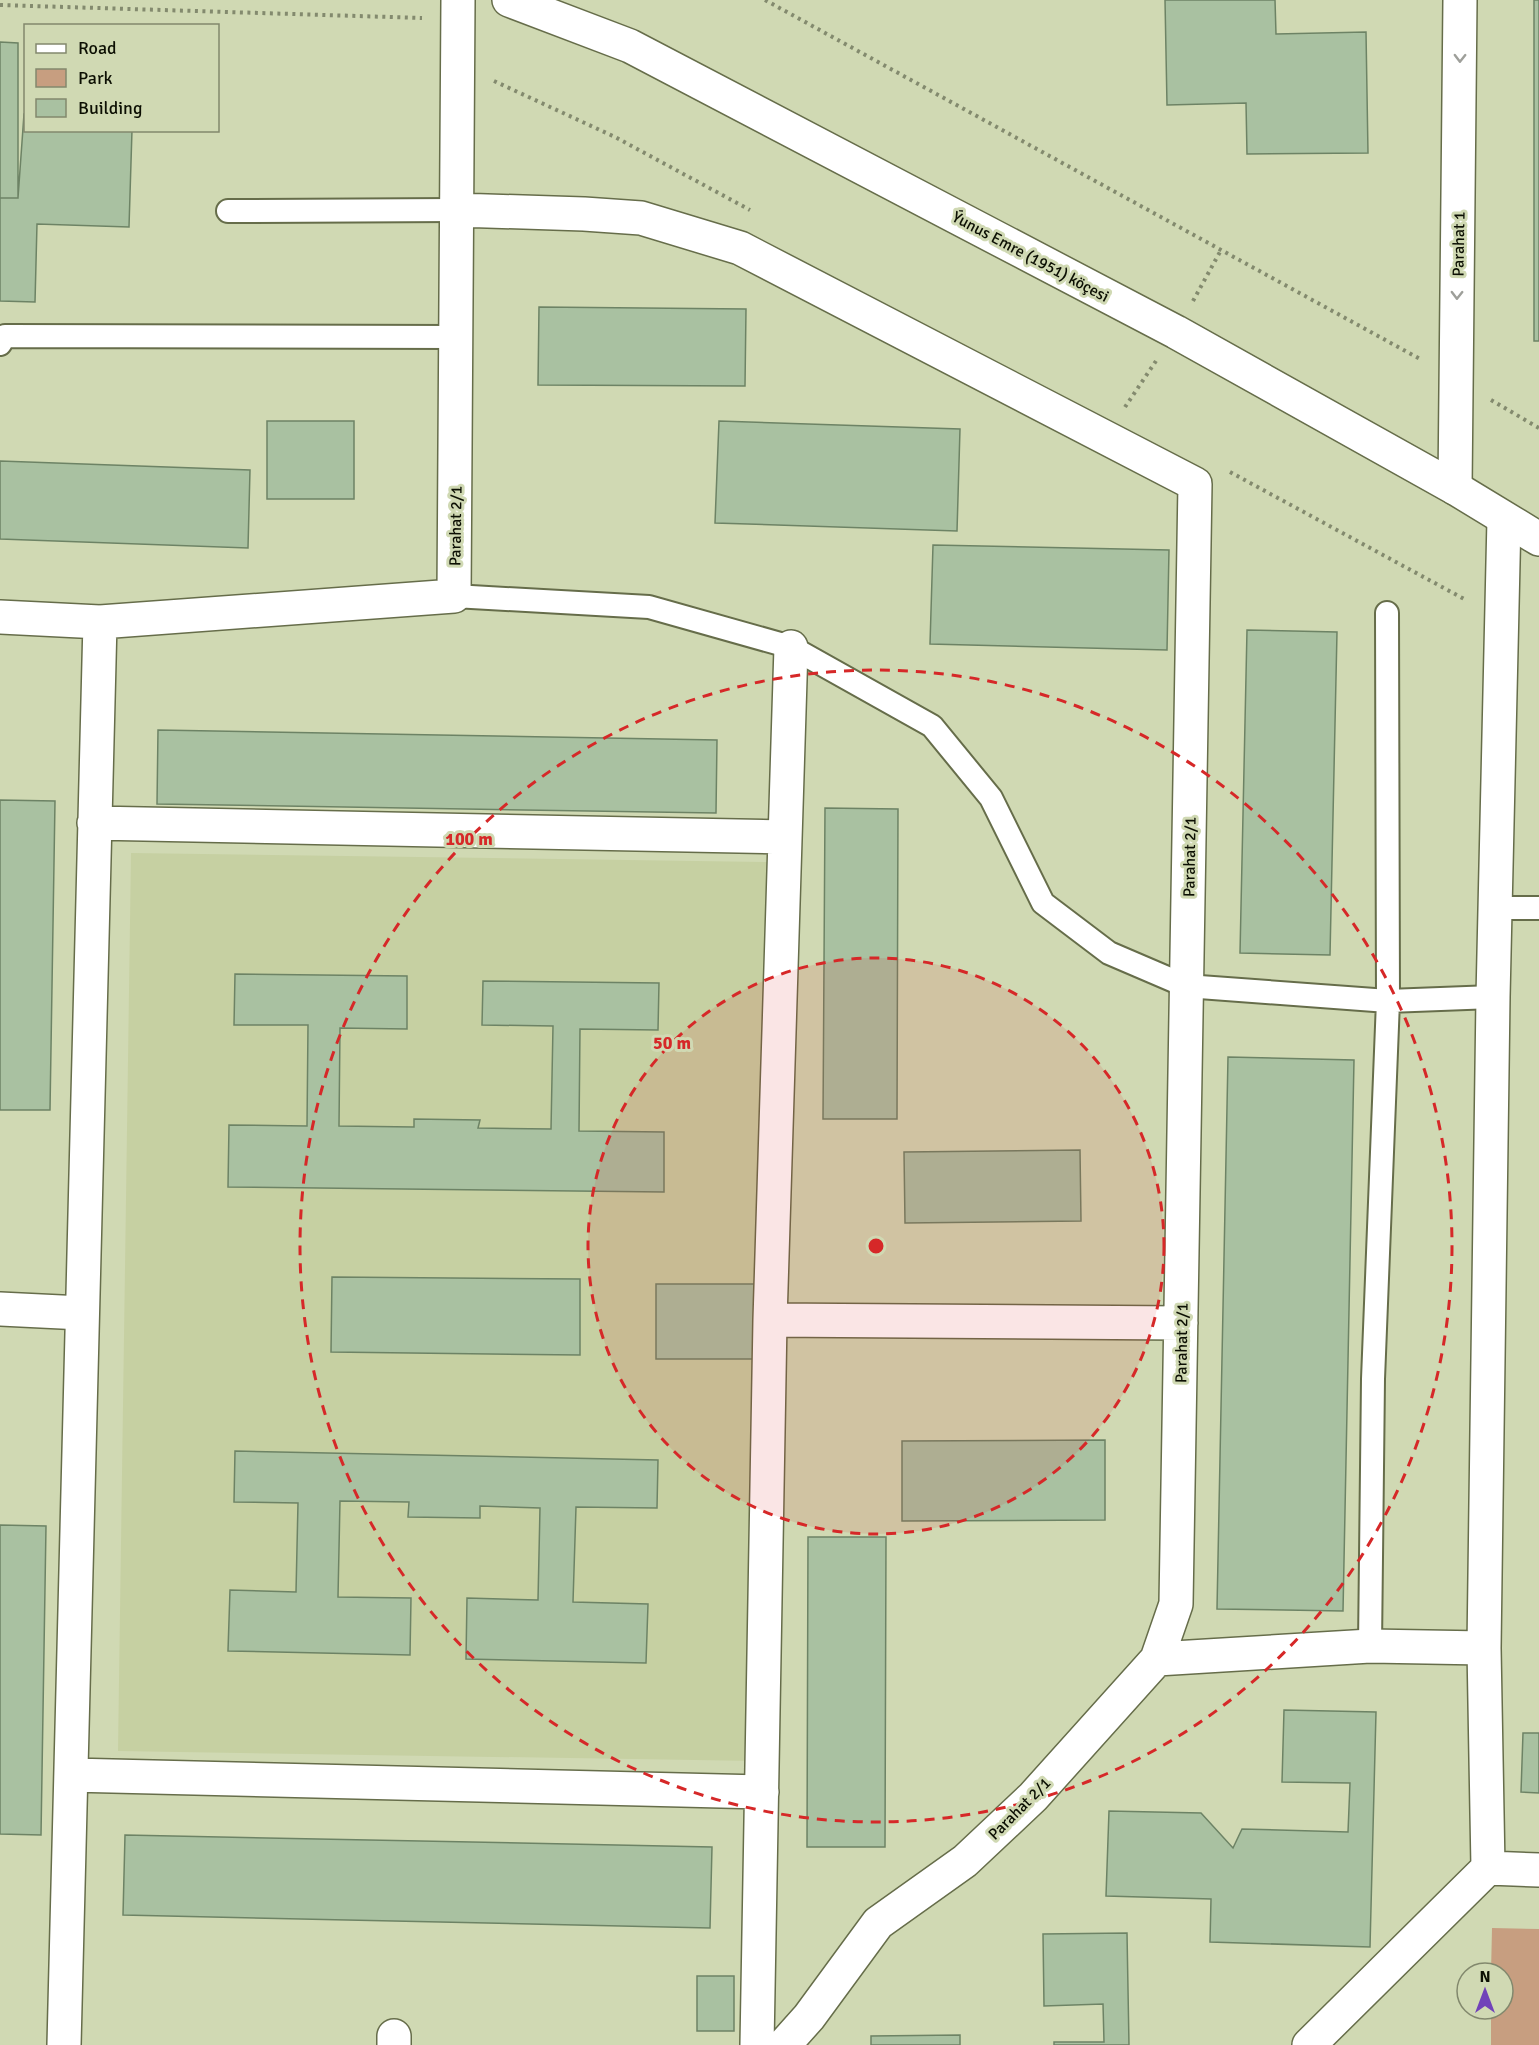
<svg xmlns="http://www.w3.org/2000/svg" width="1539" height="2045" viewBox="0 0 1539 2045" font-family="Signika,sans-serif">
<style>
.built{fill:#c6d0a2}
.green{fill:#c79e80}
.building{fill:#a9c1a1;stroke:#6d8365;stroke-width:1.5}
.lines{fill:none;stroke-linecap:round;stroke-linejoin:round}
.service-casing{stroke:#666d4a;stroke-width:26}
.minor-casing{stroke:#666d4a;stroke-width:36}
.tertiary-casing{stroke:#666d4a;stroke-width:36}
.path{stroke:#838a6e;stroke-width:4;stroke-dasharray:3 4.5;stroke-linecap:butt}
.service{stroke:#fff;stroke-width:22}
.minor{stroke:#fff;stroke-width:33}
.tertiary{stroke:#fff;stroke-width:33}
.oneway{stroke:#9e9f9a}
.ring{fill:none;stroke:#d62828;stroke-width:3;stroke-dasharray:10 8}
.labels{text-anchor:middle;stroke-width:6;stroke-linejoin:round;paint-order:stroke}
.street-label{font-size:16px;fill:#0c0f03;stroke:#d0d9b3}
.centre{fill:#d62828;stroke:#d0d9b3;stroke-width:3}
.ring-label{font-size:18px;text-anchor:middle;font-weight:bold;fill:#d62828;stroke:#d0d9b3;stroke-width:6;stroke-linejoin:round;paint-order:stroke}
</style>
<rect width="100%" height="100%" fill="#d0d9b3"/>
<path class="built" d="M131,853L770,862L757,1761L118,1751Z"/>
<path class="green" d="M1492,1928L1539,1929V2045H1491V2009H1503V1973H1491Z"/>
<path class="building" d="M1165,0H1275L1276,34L1366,32L1368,153L1247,154L1246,103L1167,105Z
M1534,0H1539V341H1534Z
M0,42L18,43V198H0Z
M24,114H26V130H132L129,227L37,224L35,302L0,301V198H18Z
M539,307L746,309L745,386L538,385Z
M267,421H354V499H267Z
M719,421L960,429L957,531L715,523Z
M0,461L250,470L248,548L0,539Z
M933,545L1169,550L1167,650L930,644Z
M1247,630L1337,632L1330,955L1240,953Z
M158,730L717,740L716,813L157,804Z
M0,800L55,801L50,1110H0Z
M825,808L898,809L897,1119H823Z
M235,974L407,976V1029L340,1028L339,1126L414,1127V1119L480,1120L478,1128L551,1129L553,1026L482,1025L483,981L659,983L658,1030L580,1029L579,1131L664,1132V1192L228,1187L229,1125L307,1126L308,1025H234Z
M1228,1057L1354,1060L1343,1611L1217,1609Z
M1080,1150L1081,1221L905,1223L904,1152Z
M332,1277L580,1279V1355L331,1352Z
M656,1284H766V1359H656Z
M1105,1440V1520L902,1521V1441Z
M235,1451L658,1460L657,1508L576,1507L573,1602L648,1604L646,1663L466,1659L467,1598L538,1600L540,1508L480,1506V1518L408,1517L409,1502L340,1501L338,1597L411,1598L410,1655L228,1651L230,1590L296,1592L298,1503L234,1502Z
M0,1525L46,1526L41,1835L0,1834Z
M808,1537H886L885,1847H807Z
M1284,1710L1376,1712L1370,1947L1210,1942L1211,1899L1106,1896L1109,1811L1201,1813L1233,1848L1242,1829L1348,1832L1350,1783L1282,1782Z
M1523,1733H1539V1793L1521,1792Z
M125,1835L712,1847L710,1928L123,1915Z
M1127,1933L1129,2045H1054V2042H1104L1103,2004L1044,2006L1043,1934Z
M697,1976H734V2031H697Z
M960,2035V2045H871V2036Z"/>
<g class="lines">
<defs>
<path id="service" d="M228,211L457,210
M0,344L5,336L457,337
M454,596L649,607L791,647L932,726L991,798L1043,903L1109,953L1186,986L1388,1001L1493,997
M1497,908H1539
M1370,1646L1373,1379L1388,1001L1387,613"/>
<path id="minor" d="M457,210L584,214L641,218L740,248L1195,484L1176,1604L1157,1659L1033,1797L965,1861L878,1923L809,2017L784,2045
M1455,488L1460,0
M0,617L100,622L454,596L458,0
M94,823L785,837
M0,1309L82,1313
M770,1320L1181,1323
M1157,1659L1370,1646L1484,1648
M71,1775L762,1792
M1488,1868L1539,1870
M64,2045L100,622
M394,2045V2036
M757,2045L770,1320L791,647
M1309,2045L1488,1868L1484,1648L1493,997L1504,519"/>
<path id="tertiary" d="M509,0L630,46L1176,332L1455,488L1539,539"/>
</defs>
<use href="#service" class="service-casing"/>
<use href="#minor" class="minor-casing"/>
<use href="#tertiary" class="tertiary-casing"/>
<path class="path" d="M765,0L1420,359
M0,5L422,18
M494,81L615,137L750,210
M1193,301L1221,250
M1491,400L1539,428
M1125,407L1156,361
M1230,472L1466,600"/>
<use href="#service" class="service"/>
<use href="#minor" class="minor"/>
<use href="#tertiary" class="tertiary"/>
</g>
<defs><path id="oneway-chevron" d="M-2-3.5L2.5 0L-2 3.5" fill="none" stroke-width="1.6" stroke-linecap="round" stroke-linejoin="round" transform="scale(1.5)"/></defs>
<g class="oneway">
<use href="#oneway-chevron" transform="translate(1460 58) rotate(91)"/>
<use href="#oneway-chevron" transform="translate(1457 295) rotate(91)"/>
</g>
<circle cx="876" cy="1246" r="288" fill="#d62828" fill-opacity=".12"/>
<g class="ring">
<circle cx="876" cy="1246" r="288"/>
<circle cx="876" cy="1246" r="576"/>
</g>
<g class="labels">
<g class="street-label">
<text transform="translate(1458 244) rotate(-89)" y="6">Parahat 1</text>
<text transform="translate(1031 256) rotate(28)" y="6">Ýunus Emre (1951) köçesi</text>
<text transform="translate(455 526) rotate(-89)" y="6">Parahat 2/1</text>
<text transform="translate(1189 857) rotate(-89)" y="6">Parahat 2/1</text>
<text transform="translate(1181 1343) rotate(-89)" y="6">Parahat 2/1</text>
<text transform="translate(1019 1808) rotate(-45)" y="6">Parahat 2/1</text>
</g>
</g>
<circle cx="876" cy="1246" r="9" class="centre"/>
<g class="ring-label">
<text x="469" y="845">100 m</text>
<text x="672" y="1049">50 m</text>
</g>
<rect x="24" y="24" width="195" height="108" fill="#d0d9b3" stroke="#82886d" stroke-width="1.5"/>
<rect x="36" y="44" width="30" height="9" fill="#ffffff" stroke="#82886d" stroke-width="1.5"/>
<text x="78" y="54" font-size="18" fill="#0c0f03">Road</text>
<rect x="36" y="69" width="30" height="18" fill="#c79e80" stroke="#82886d" stroke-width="1.5"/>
<text x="78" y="84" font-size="18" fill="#0c0f03">Park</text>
<rect x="36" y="99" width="30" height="18" fill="#a9c1a1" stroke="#82886d" stroke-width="1.5"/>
<text x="78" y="114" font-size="18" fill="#0c0f03">Building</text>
<g transform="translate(1485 1991)"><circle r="28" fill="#d0d9b3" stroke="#82886d" stroke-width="1.5"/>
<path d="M0-4.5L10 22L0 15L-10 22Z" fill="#7142b9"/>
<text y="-9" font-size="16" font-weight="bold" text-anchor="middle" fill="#0c0f03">N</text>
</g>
</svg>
